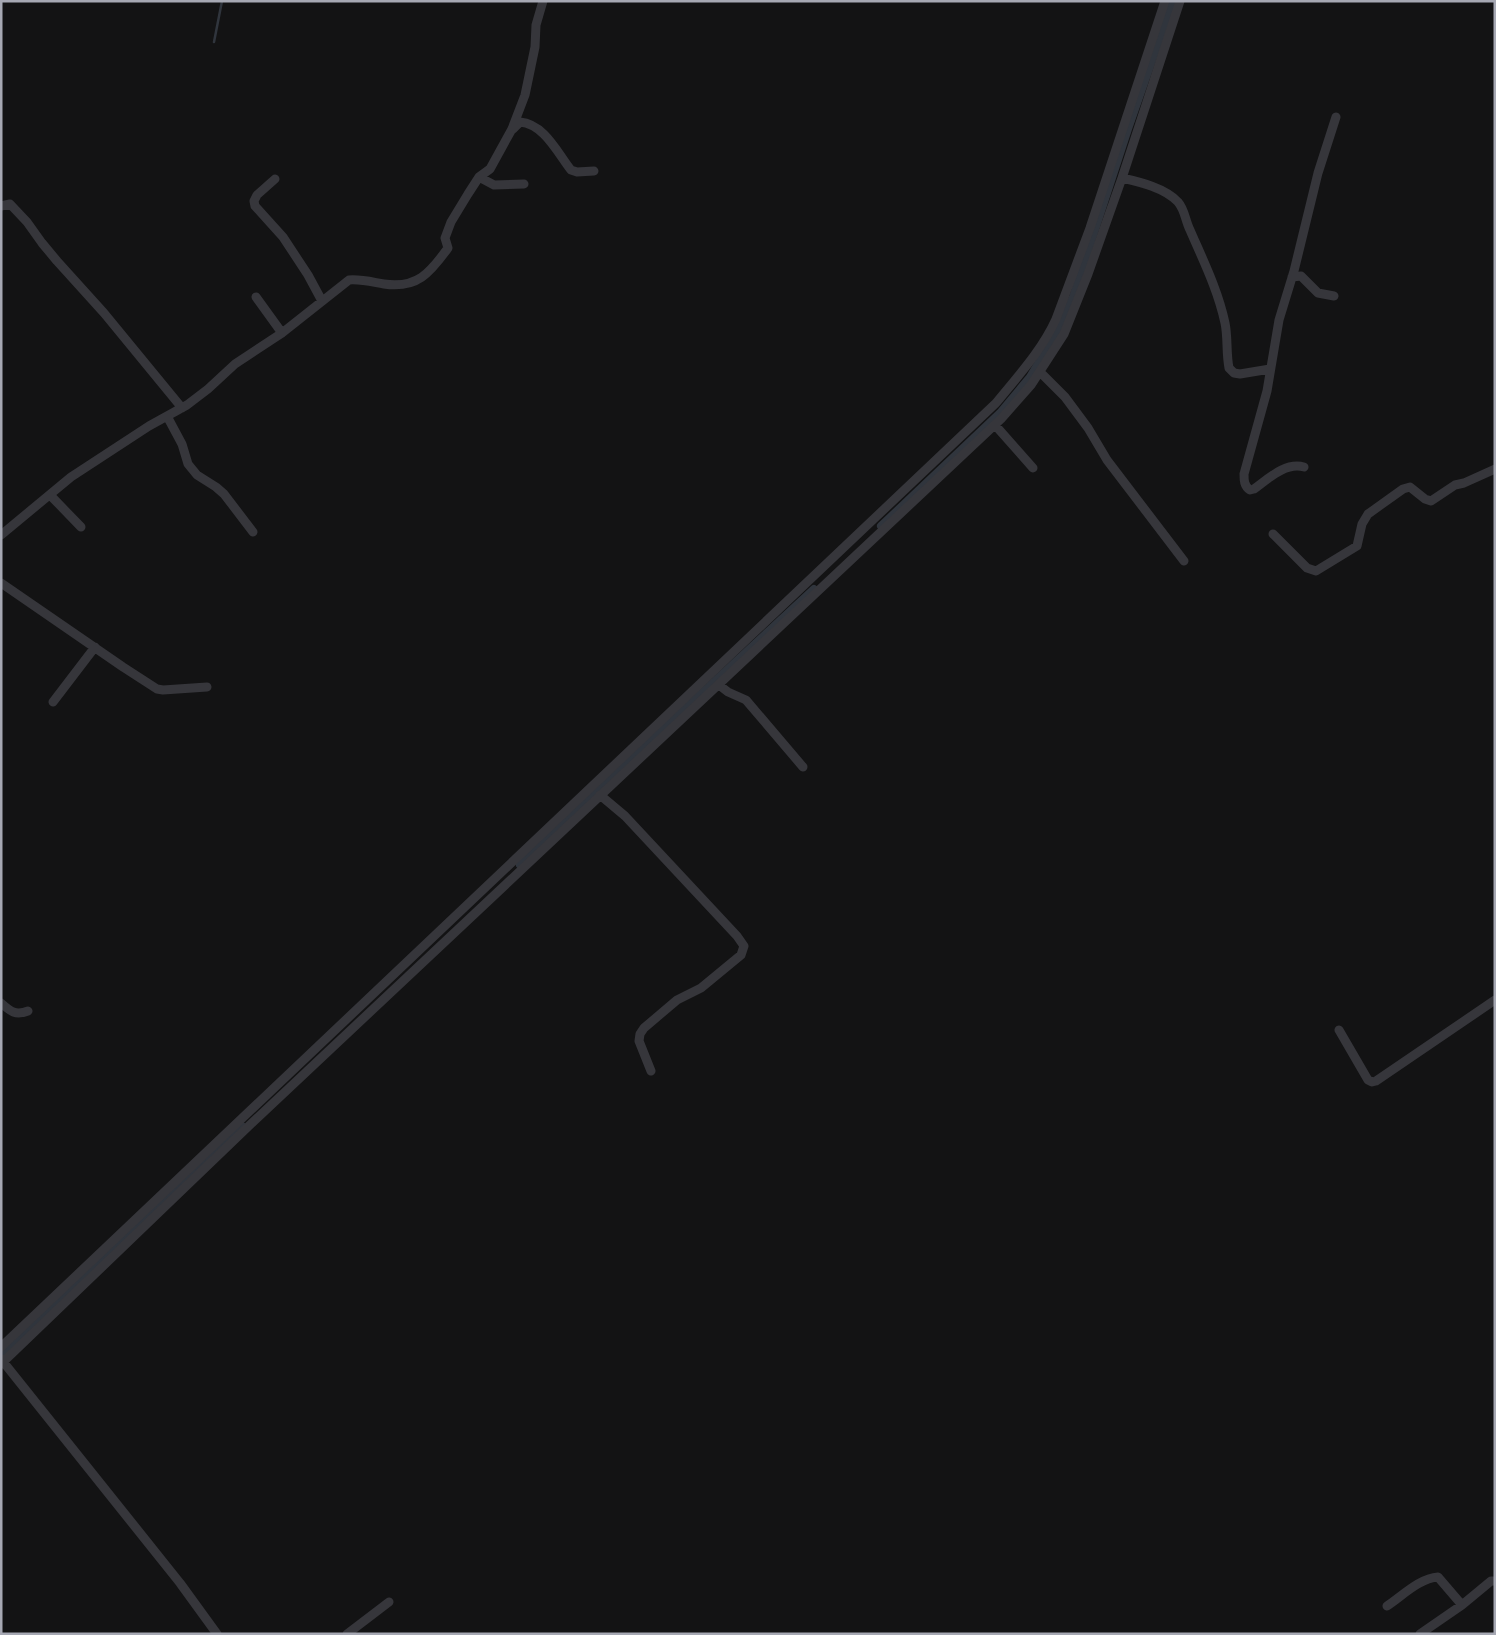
<svg xmlns="http://www.w3.org/2000/svg" width="1496" height="1635" viewBox="0 0 1496 1635" font-family="'DejaVu Sans',sans-serif">
<style>
.lines{fill:none;stroke-linecap:round;stroke-linejoin:round}
.stream{stroke:#30353d;stroke-width:2.5}
.canal{stroke:#30353d;stroke-width:8}
.street{stroke:#36363b;stroke-width:9}
</style>
<rect width="100%" height="100%" fill="#131314"/>
<g class="lines">
<path class="stream" d="M214,42L222,1"/>
<path class="canal" d="M881,526L1000,413L1030,377L1054,337L1073,297L1128,129L1173,1
M520,865L676,717L814,589
M1,1356L140,1221L242,1126"/>
<path class="street" d="M513,129L520,122C544,124 557,152 571,170L577,172L594,171
M479,177L494,185L524,184
M1122,178C1140,182 1165,188 1178,202C1185,210 1185,220 1190,230C1203,260 1218,290 1225,323C1228,337 1226,353 1229,368L1234,373L1240,374L1270,369
M275,179L257,195L254,201L255,206L283,237L308,275L322,301
M1,206L10,204L27,222L42,243L57,261L104,313L182,408
M1292,277L1301,276L1318,293L1334,296
M256,297L282,333
M1040,372L1065,397L1088,428L1107,460L1184,561
M167,416L182,444L188,464L197,475L216,487L224,494L253,532
M995,425L1033,468
M1304,467C1285,462 1268,479 1254,489L1250,490C1244,486 1244,480 1244,474L1267,391L1279,320L1294,271L1318,173L1336,117
M50,495L81,527
M1273,534L1307,568L1316,571L1357,546L1362,524L1368,514L1403,489L1410,487L1425,499L1431,501L1455,485L1464,483L1495,469
M1,535L71,477L149,426L187,405L208,389L235,364L282,333L349,280C361,279 372,282 384,284C417,289 430,273 448,248L445,238L451,222L468,194L479,177L490,169L512,129L525,95L535,47L536,25L543,1
M1,583L123,667L157,689L163,690L207,687
M719,685L728,692L746,700L803,767
M53,702L95,647
M600,795L625,816L737,936L744,946L741,955L701,988L677,1000L644,1028L640,1034L639,1041L651,1071
M1,1003C10,1011 15,1016 28,1011
M1339,1030L1368,1080L1372,1082L1376,1081L1495,1000
M1,1347L996,403C1018,376 1042,350 1056,319L1090,228L1165,1
M1,1359L180,1583L217,1634
M1,1364L253,1122L1001,419L1031,385L1064,334L1088,274L1122,178L1180,1
M1387,1606C1402,1596 1420,1578 1438,1577L1462,1605
M347,1634L389,1602
M1420,1634L1462,1605L1491,1581H1495"/>
</g>
<rect width="1496" height="1635" fill="none" stroke="#a6a8b3" stroke-width="5"/>
</svg>
